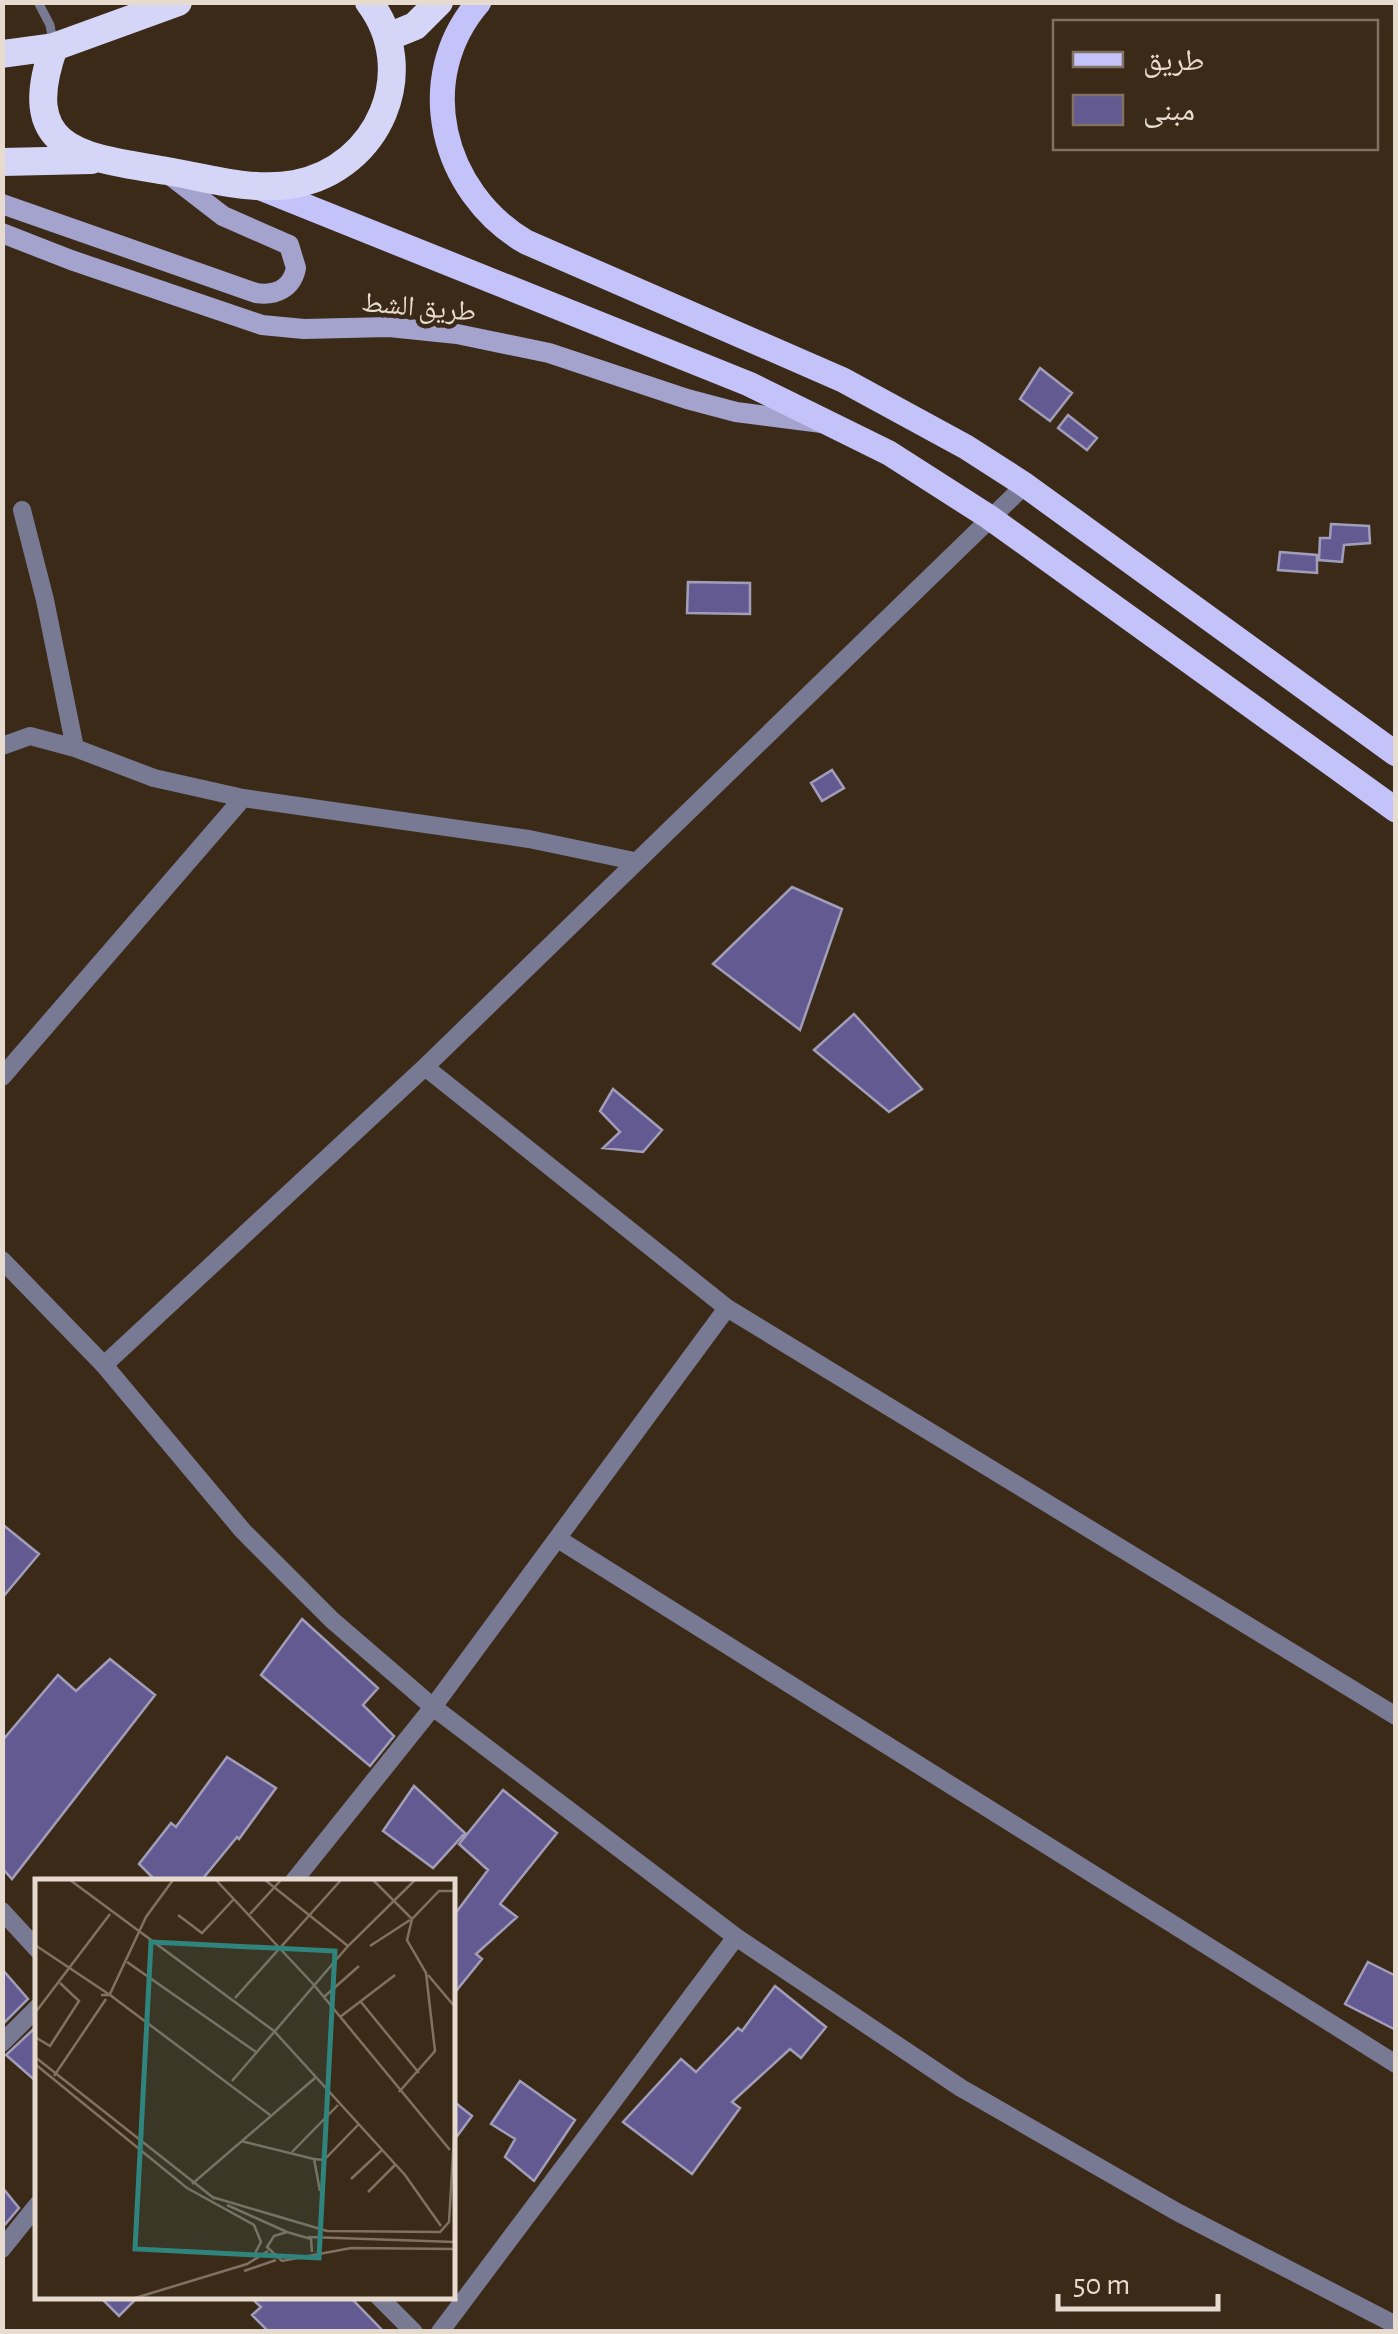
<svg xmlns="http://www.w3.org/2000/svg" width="1398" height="2334" viewBox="0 0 1398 2334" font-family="'Alegreya Sans','Noto Naskh Arabic',sans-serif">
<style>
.building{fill:#635a92;stroke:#a19eb9;stroke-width:2.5}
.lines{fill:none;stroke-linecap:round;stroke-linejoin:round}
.service{stroke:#787993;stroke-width:9}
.minor{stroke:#787993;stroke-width:18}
.secondary{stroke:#a3a3cd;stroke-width:20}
.primary{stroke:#c3c3fa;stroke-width:25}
.trunk{stroke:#d5d5f7;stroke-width:28}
.labels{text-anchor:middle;stroke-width:9;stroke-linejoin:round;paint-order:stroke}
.street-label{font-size:28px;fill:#e7dbd0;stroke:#3c2a18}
.inset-road{fill:none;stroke:#807162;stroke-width:2.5}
.view{fill:#2f857d;fill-opacity:0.15;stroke:#2f857d;stroke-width:5}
.inset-edge{fill:none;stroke:#e7dbd0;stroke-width:5}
</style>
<rect width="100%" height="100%" fill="#3c2a18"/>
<path class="building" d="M1040,368L1072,393L1050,421L1020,399Z
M1068,415L1097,438L1087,450L1058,428Z
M1331,524L1369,526L1370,543L1344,545L1342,562L1319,560L1320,538H1330Z
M1280,552L1317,555V573L1278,570Z
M688,582L750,583V614L687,613Z
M832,770L844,788L822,801L811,783Z
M792,887L842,909L800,1030L713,964Z
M854,1014L922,1089L889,1112L814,1050Z
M613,1089L662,1130L643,1152L603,1148L620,1132L600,1111Z
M2,1524L39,1554L2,1598Z
M302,1619L378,1688L363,1705L394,1736L370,1766L261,1675Z
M110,1659L155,1695L12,1879L2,1868V1741L58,1675L76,1691Z
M227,1757L276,1788L239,1839L237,1837L200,1882H157L139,1864L171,1823L176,1827Z
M414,1786L465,1833L433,1868L383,1831Z
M503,1790L557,1833L500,1904L517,1917L476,1954L482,1959L452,1996V1918L488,1870L459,1844Z
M1368,1962L1396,1976V2030L1345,2004Z
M2,1969L28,1999L2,2025Z
M775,1986L826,2027L801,2058L790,2049L732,2102L740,2108L692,2174L623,2122L681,2059L696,2072L738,2028L742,2031Z
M38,2025V2083L6,2055Z
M520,2081L575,2120L534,2181L505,2157L515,2139L491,2124Z
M452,2100L472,2116L452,2143Z
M2,2187L19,2208L2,2228Z
M99,2296H139L119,2316Z
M249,2296H349L384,2332H269L252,2315L261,2307Z"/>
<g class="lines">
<path class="service" d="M38,2L50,25L53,42"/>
<path class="minor" d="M22,510L45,600L75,748L154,778L243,798L529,839L634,861
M2,746L30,736L75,748
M425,1067L727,1308L1396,1716
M2,1077L243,798
M2,1260L104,1365L243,1531L332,1620L433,1707L736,1937L961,2088L1177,2212L1396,2325
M104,1365L425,1067L1025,485
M558,1539L1396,2064
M293,1882L433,1707L727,1308
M2,1911L38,1950
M2,2043L38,2007
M2,2249L38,2204
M378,2296L414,2332
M440,2332L736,1937"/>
<path class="secondary" d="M2,204L256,293C276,296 292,288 296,268L289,245L223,216L166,172
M2,233L71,260L262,325L304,329L389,327L457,334L549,353L687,399L736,412L822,423"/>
<path class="primary" d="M479,2C412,79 442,193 526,242L843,380L966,447L1025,485L1396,754
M258,187L749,384L889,453L989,517L1396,810"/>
<path class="trunk" d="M388,37L415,26L439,2
M54,47C16,153 84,157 167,171C208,178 253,192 295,184C379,168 421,71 369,2
M2,54L54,47L178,2
M2,162L91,160"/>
</g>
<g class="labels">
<g class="street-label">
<text transform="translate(419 306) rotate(5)" y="10">طريق الشط</text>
</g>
</g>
<g transform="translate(35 1879)">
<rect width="420" height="420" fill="#3c2a18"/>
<path class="inset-road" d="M35,1L239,152L370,296L406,347M181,1L279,106L415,271M230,1L313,67M338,1L377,40L404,12H420M215,35L246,1M143,36L167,54L198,21M0,66L75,116H66M335,67L375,41M92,83L221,173M393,96L420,128M75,115L111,38L138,1M75,116L235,236M289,118L324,87M200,119L306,1M326,123L384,194M0,134L75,35M305,138L360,96M0,158L15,167L44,122L25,104M0,178L180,320M0,185L152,309L219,346L226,363L218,378M19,197L71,120M197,202L313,67L380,1M364,213L400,172L391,94L372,61L377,40M206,262L279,280L285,312M257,273L303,226M279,280L289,281L323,246M316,300L348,270M157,305L280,199M333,313L361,285M177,318L292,352L405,353L414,343L420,240M192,326L252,353M273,358L420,363M277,373L276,360L252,353L239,357L232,368L247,382L316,369L420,370M209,392L241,381M100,419L212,385L233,372"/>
<path class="view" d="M116,63L300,72L284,379L100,370Z"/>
<rect width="420" height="420" class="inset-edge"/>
</g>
<rect width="1398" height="2334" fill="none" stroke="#e7dbd0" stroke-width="10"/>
<rect x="1053" y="20" width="325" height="130" fill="#3c2a18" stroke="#807162" stroke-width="2.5"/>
<rect x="1073" y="52" width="50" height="15" fill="#c3c3fa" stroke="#807162" stroke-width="2.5"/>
<text x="1143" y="70" font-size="30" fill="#e7dbd0">طريق</text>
<rect x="1073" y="95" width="50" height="30" fill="#635a92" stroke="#807162" stroke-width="2.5"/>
<text x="1143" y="120" font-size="30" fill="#e7dbd0">مبنى</text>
<path d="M1058 2294v15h160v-15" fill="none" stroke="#e7dbd0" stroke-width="5"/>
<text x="1073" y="2294" font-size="30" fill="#e7dbd0" stroke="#3c2a18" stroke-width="8" paint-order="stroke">50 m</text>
</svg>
